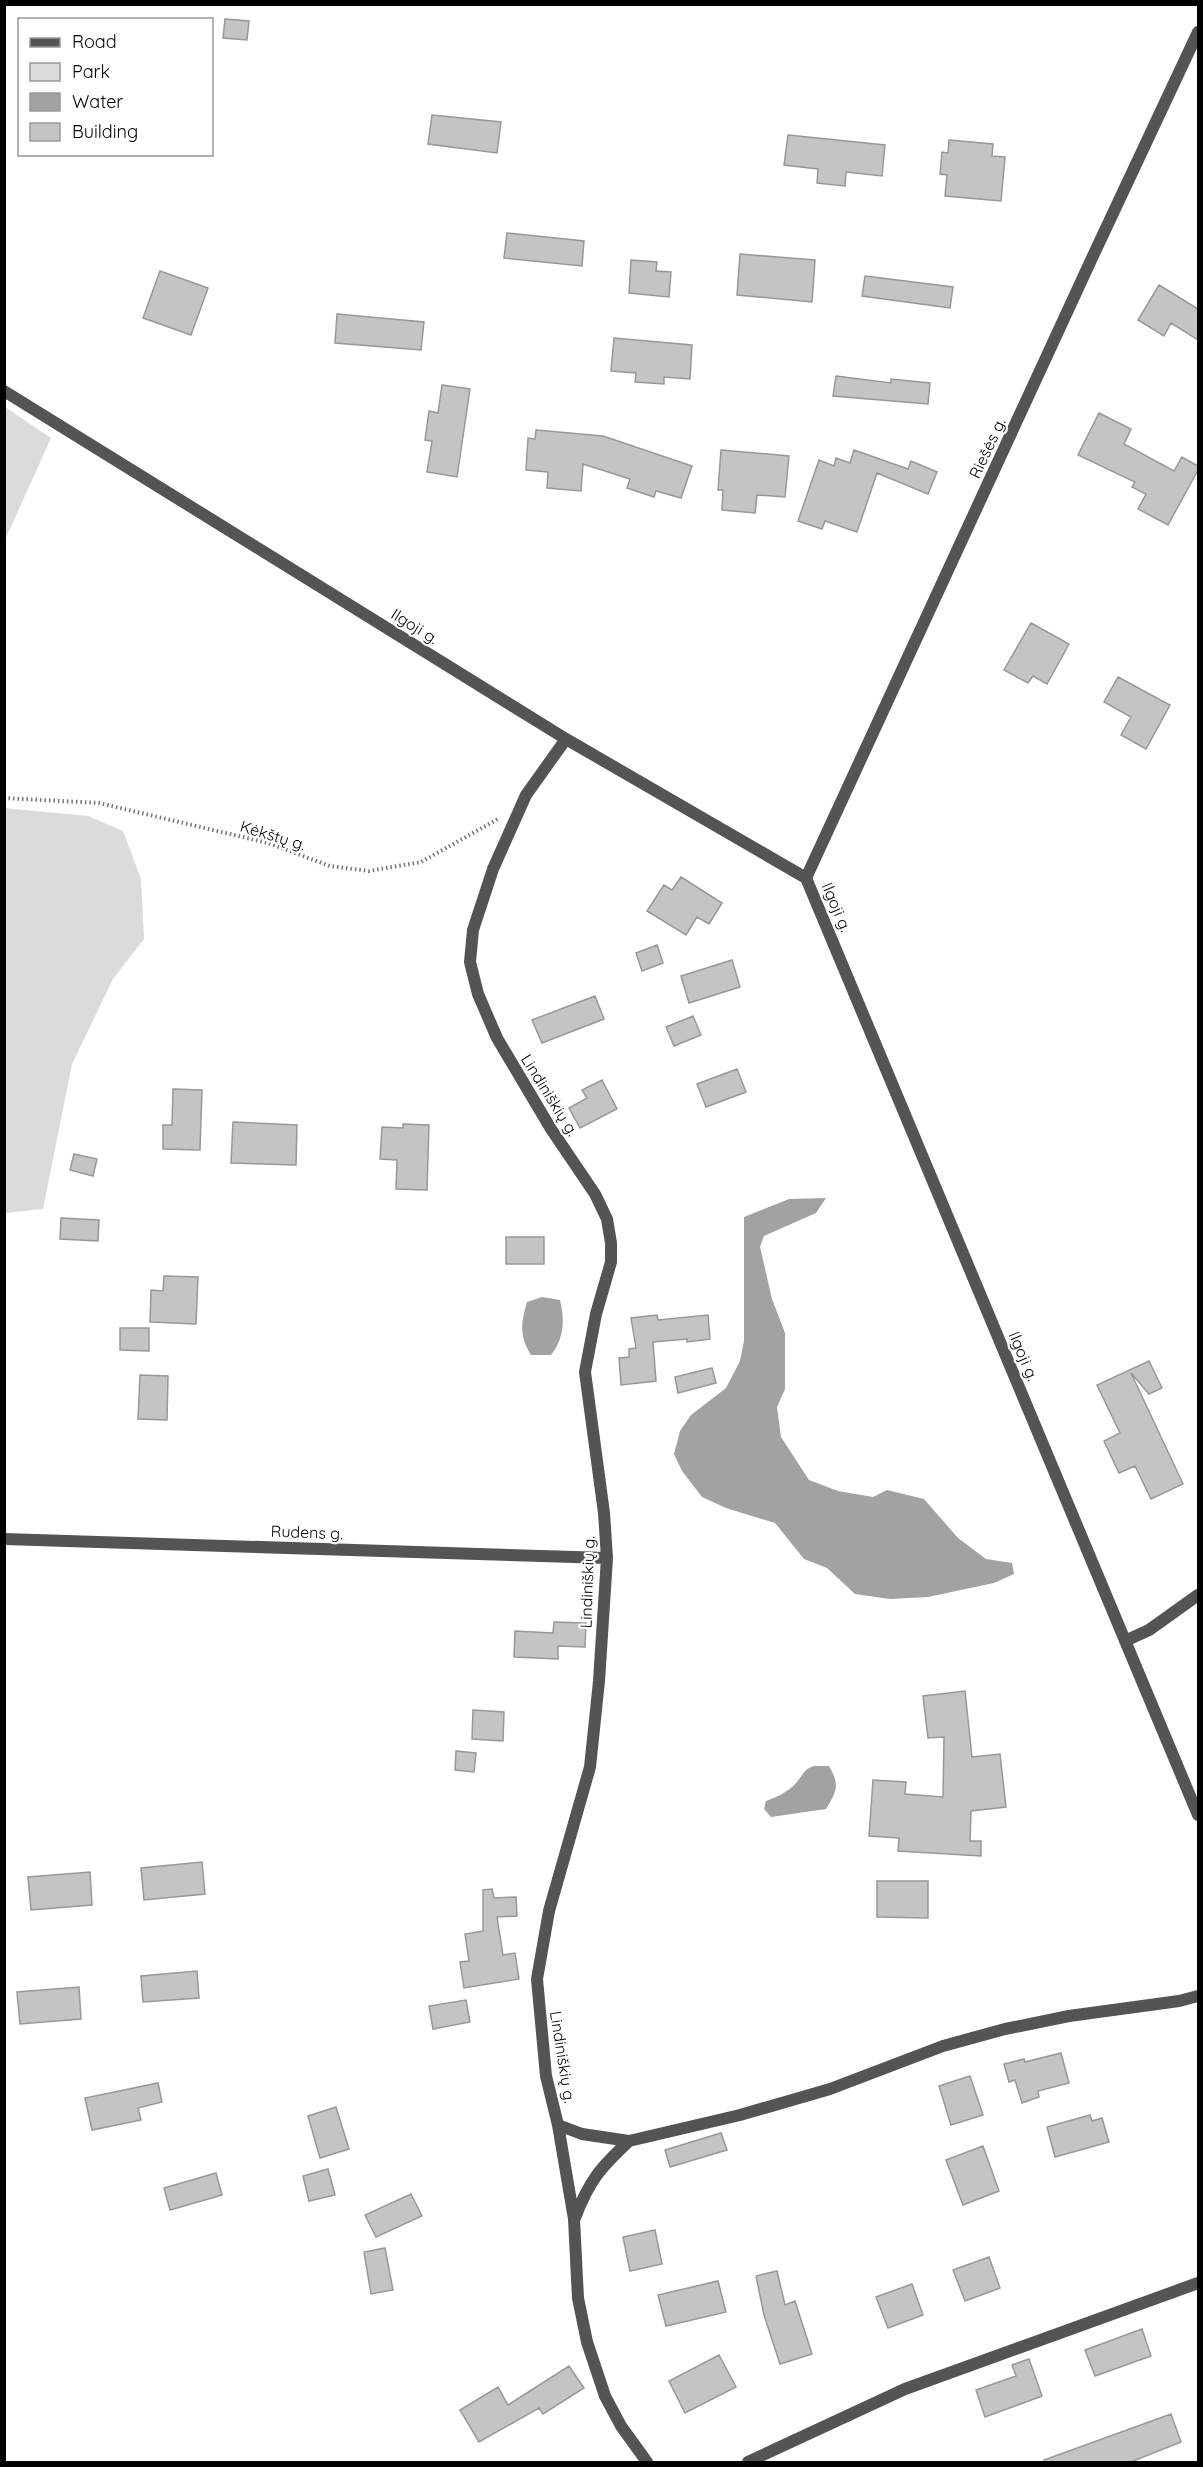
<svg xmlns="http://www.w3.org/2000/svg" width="1203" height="2467" viewBox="0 0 1203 2467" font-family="Quicksand,sans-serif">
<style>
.green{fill:#dbdbdb}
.water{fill:#a2a2a2}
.building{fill:#c4c4c4;stroke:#989898;stroke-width:1.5}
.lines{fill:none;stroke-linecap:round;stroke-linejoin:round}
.path{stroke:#767676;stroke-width:4;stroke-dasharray:1.5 3;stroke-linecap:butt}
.minor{stroke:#545454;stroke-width:12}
.labels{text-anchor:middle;stroke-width:4.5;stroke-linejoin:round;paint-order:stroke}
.street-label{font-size:16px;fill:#000;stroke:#fff}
</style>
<rect width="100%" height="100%" fill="#fff"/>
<path class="green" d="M5,407L51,438L5,540Z
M4,808L88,816L123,831L141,879L144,939L113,979L72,1064L43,1209L5,1213Z"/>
<path class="water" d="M826,1198L816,1213L764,1236L760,1247L772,1299L785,1333V1389L777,1407L781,1437L809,1480L838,1491L873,1497L887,1490L924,1499L958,1538L986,1559L1012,1563L1014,1574L994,1583L928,1597L890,1599L855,1594L827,1568L804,1559L775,1523L726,1508L702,1497L682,1471L674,1454L680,1431L691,1415L726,1388L740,1361L744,1341V1217L789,1199Z
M542,1297L560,1300C565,1320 564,1339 551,1355H531C519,1335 521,1324 527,1302Z
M814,1766H829C840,1785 837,1791 826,1809L771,1817L764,1809L766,1801C777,1797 788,1792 796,1783C803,1775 804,1769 814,1766Z"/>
<path class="building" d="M225,19L249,21L247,40L223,38Z
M432,115L501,122L497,153L428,144Z
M788,135L885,145L882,176L846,172L845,186L817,183L818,169L784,165Z
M949,140L993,144L992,156L1005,157L1001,201L945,196L947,175L940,174L942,152L948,153Z
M507,233L584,241L582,266L504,258Z
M740,254L815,260L812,302L737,295Z
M631,260L657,262L656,271L671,272L669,297L629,293Z
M160,271L208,288L191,335L143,318Z
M865,276L953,287L950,308L862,296Z
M1159,285L1198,309V340L1171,323L1164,336L1138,320Z
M337,314L424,322L421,350L335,343Z
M614,338L692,345L690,379L664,377V384L635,382L636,373L611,371Z
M836,376L891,383V379L930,383L928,404L833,396Z
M442,385L470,389L457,477L427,472L432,441L425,440L429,411L438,413Z
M1099,413L1131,429L1124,444L1174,471L1182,457L1198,466V470L1168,525L1138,509L1146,494L1132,487L1135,482L1078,455Z
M536,430L603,436L692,466L681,498L656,491L654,497L627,488L630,479L583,464L581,491L547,488L548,472L526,470L528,438L535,439Z
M721,450L789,456L785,497L757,495L755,513L722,510L723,490H718Z
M854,450L908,469L911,461L937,472L928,494L877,473L857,532L825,521L822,529L798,521L819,460L834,466L836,458L850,463Z
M1031,623L1069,644L1047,684L1033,676L1028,683L1004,670Z
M1118,677L1170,705L1146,749L1121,735L1131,717L1104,702Z
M681,877L722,903L709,924L697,917L686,935L647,911L664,885L672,890Z
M657,945L663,963L642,971L636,953Z
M732,960L740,987L689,1003L681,976Z
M595,996L604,1019L542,1043L532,1020Z
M693,1016L701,1035L674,1046L666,1027Z
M737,1069L746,1092L706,1107L697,1084Z
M602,1080L617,1109L580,1128L569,1108L587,1098L582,1090Z
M173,1089L202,1090L200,1150L163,1149V1125H172Z
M233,1122L297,1125L296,1165L231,1163Z
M403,1124L429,1125L427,1190L396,1189L397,1160L380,1159L382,1127L403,1128Z
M74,1154L97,1159L93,1176L70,1170Z
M61,1218L99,1220L98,1241L60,1239Z
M506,1237H544V1264H506Z
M164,1276L198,1277L196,1324L150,1322L151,1290L163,1291Z
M657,1315L658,1320L708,1315L710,1339L687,1342V1339L653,1342L656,1381L621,1385L619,1358L629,1357V1349L636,1348L631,1318Z
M120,1328H149V1351L120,1350Z
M1149,1361L1162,1388L1149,1394L1131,1373L1183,1484L1151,1499L1135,1466L1119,1473L1104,1441L1120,1433L1097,1385Z
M712,1368L716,1383L678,1393L675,1377Z
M140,1375L168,1376L167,1420L138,1419Z
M554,1622L586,1623L585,1647L558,1646V1659L514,1657L515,1631L553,1633Z
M965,1691L972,1757L1000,1754L1006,1807L971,1811L970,1841H981V1856L898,1851L899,1838L869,1836L873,1780L906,1782L905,1794L943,1797L944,1737L928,1738L923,1696Z
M473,1710L504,1712L503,1741L472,1739Z
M456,1751L476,1753L474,1772L455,1770Z
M202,1862L205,1894L144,1900L141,1868Z
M90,1872L92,1905L31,1910L28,1877Z
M877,1881H928V1918L877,1917Z
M492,1889L494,1898L516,1897L517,1916L497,1917L503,1955L515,1953L519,1979L464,1988L460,1962L469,1961L465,1934L483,1931V1890Z
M197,1971L199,1998L143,2002L141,1976Z
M79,1987L81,2019L20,2024L17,1992Z
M466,2000L470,2022L433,2029L429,2006Z
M1061,2053L1069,2083L1038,2091L1039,2097L1022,2103L1015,2080L1009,2082L1004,2064L1024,2059L1025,2062Z
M970,2076L983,2115L951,2125L939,2086Z
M158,2083L162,2102L138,2108L141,2120L92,2130L85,2098Z
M336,2107L349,2149L320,2158L308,2116Z
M1090,2115L1092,2121L1102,2118L1109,2142L1055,2157L1047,2127Z
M721,2133L727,2150L670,2167L665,2150Z
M983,2146L999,2191L963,2205L946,2160Z
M328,2169L335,2195L309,2201L303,2176Z
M216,2173L222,2195L170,2210L164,2188Z
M411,2194L422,2216L376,2237L365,2215Z
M655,2230L662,2264L630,2271L623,2237Z
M385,2248L393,2290L371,2294L364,2252Z
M989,2257L1000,2288L965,2301L953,2270Z
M777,2271L785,2305L795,2301L812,2354L780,2364L764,2315L756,2276Z
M718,2281L726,2312L666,2326L658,2295Z
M912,2284L923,2315L888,2328L876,2297Z
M1142,2329L1151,2356L1095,2376L1085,2350Z
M719,2355L736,2387L685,2413L669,2381Z
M1029,2359L1042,2396L985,2417L976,2390L1016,2376L1012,2365Z
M569,2366L584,2388L543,2414L539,2408L479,2442L460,2410L498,2387L508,2405Z
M1171,2414L1181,2442L1128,2463H1044V2460Z"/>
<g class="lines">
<path class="path" d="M4,798L99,803L268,843L330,866L369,871L421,862L498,819"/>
<path class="minor" d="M4,391L566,739L806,878L1198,1815
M566,739L526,795L493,869L473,930L470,962L478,994L497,1038L551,1129L595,1194L607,1219L611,1243V1262L596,1314L585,1372L604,1513L607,1558L599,1681L590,1767L549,1911L537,1979L546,2076L558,2125L574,2219L578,2298L587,2342L605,2396L621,2426L647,2462
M806,878L1092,258L1198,32
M4,1539L607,1558
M1125,1641L1149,1630L1198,1595
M558,2125L582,2134L629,2141L740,2115L830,2089L943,2046L1005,2029L1069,2016L1179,2001L1198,1996
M575,2218C589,2181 600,2168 629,2141
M748,2462L905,2389L1198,2283"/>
</g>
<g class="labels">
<g class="street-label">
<text transform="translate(987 448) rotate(-65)" y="6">Riešės g.</text>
<text transform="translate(415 626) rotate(32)" y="6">Ilgoji g.</text>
<text transform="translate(273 835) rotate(17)" y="6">Kėkštų g.</text>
<text transform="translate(837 907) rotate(67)" y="6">Ilgoji g.</text>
<text transform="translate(550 1095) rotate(58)" y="6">Lindiniškių g.</text>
<text transform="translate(1024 1356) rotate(67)" y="6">Ilgoji g.</text>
<text transform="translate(307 1532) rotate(2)" y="6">Rudens g.</text>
<text transform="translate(587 1582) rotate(-88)" y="6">Lindiniškių g.</text>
<text transform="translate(563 2057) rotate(81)" y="6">Lindiniškių g.</text>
</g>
</g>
<rect width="1203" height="2467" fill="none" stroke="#000000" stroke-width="12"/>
<rect x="18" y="18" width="195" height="138" fill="#ffffff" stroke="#999999" stroke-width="1.5"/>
<rect x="30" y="38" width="30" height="9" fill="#545454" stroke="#999999" stroke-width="1.5"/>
<text x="72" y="48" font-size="18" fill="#000000">Road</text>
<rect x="30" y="63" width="30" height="18" fill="#dbdbdb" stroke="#999999" stroke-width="1.5"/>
<text x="72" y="78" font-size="18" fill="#000000">Park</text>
<rect x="30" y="93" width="30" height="18" fill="#a2a2a2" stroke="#999999" stroke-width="1.5"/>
<text x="72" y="108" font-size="18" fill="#000000">Water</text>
<rect x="30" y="123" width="30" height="18" fill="#c4c4c4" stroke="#999999" stroke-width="1.5"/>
<text x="72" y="138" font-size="18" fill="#000000">Building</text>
</svg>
